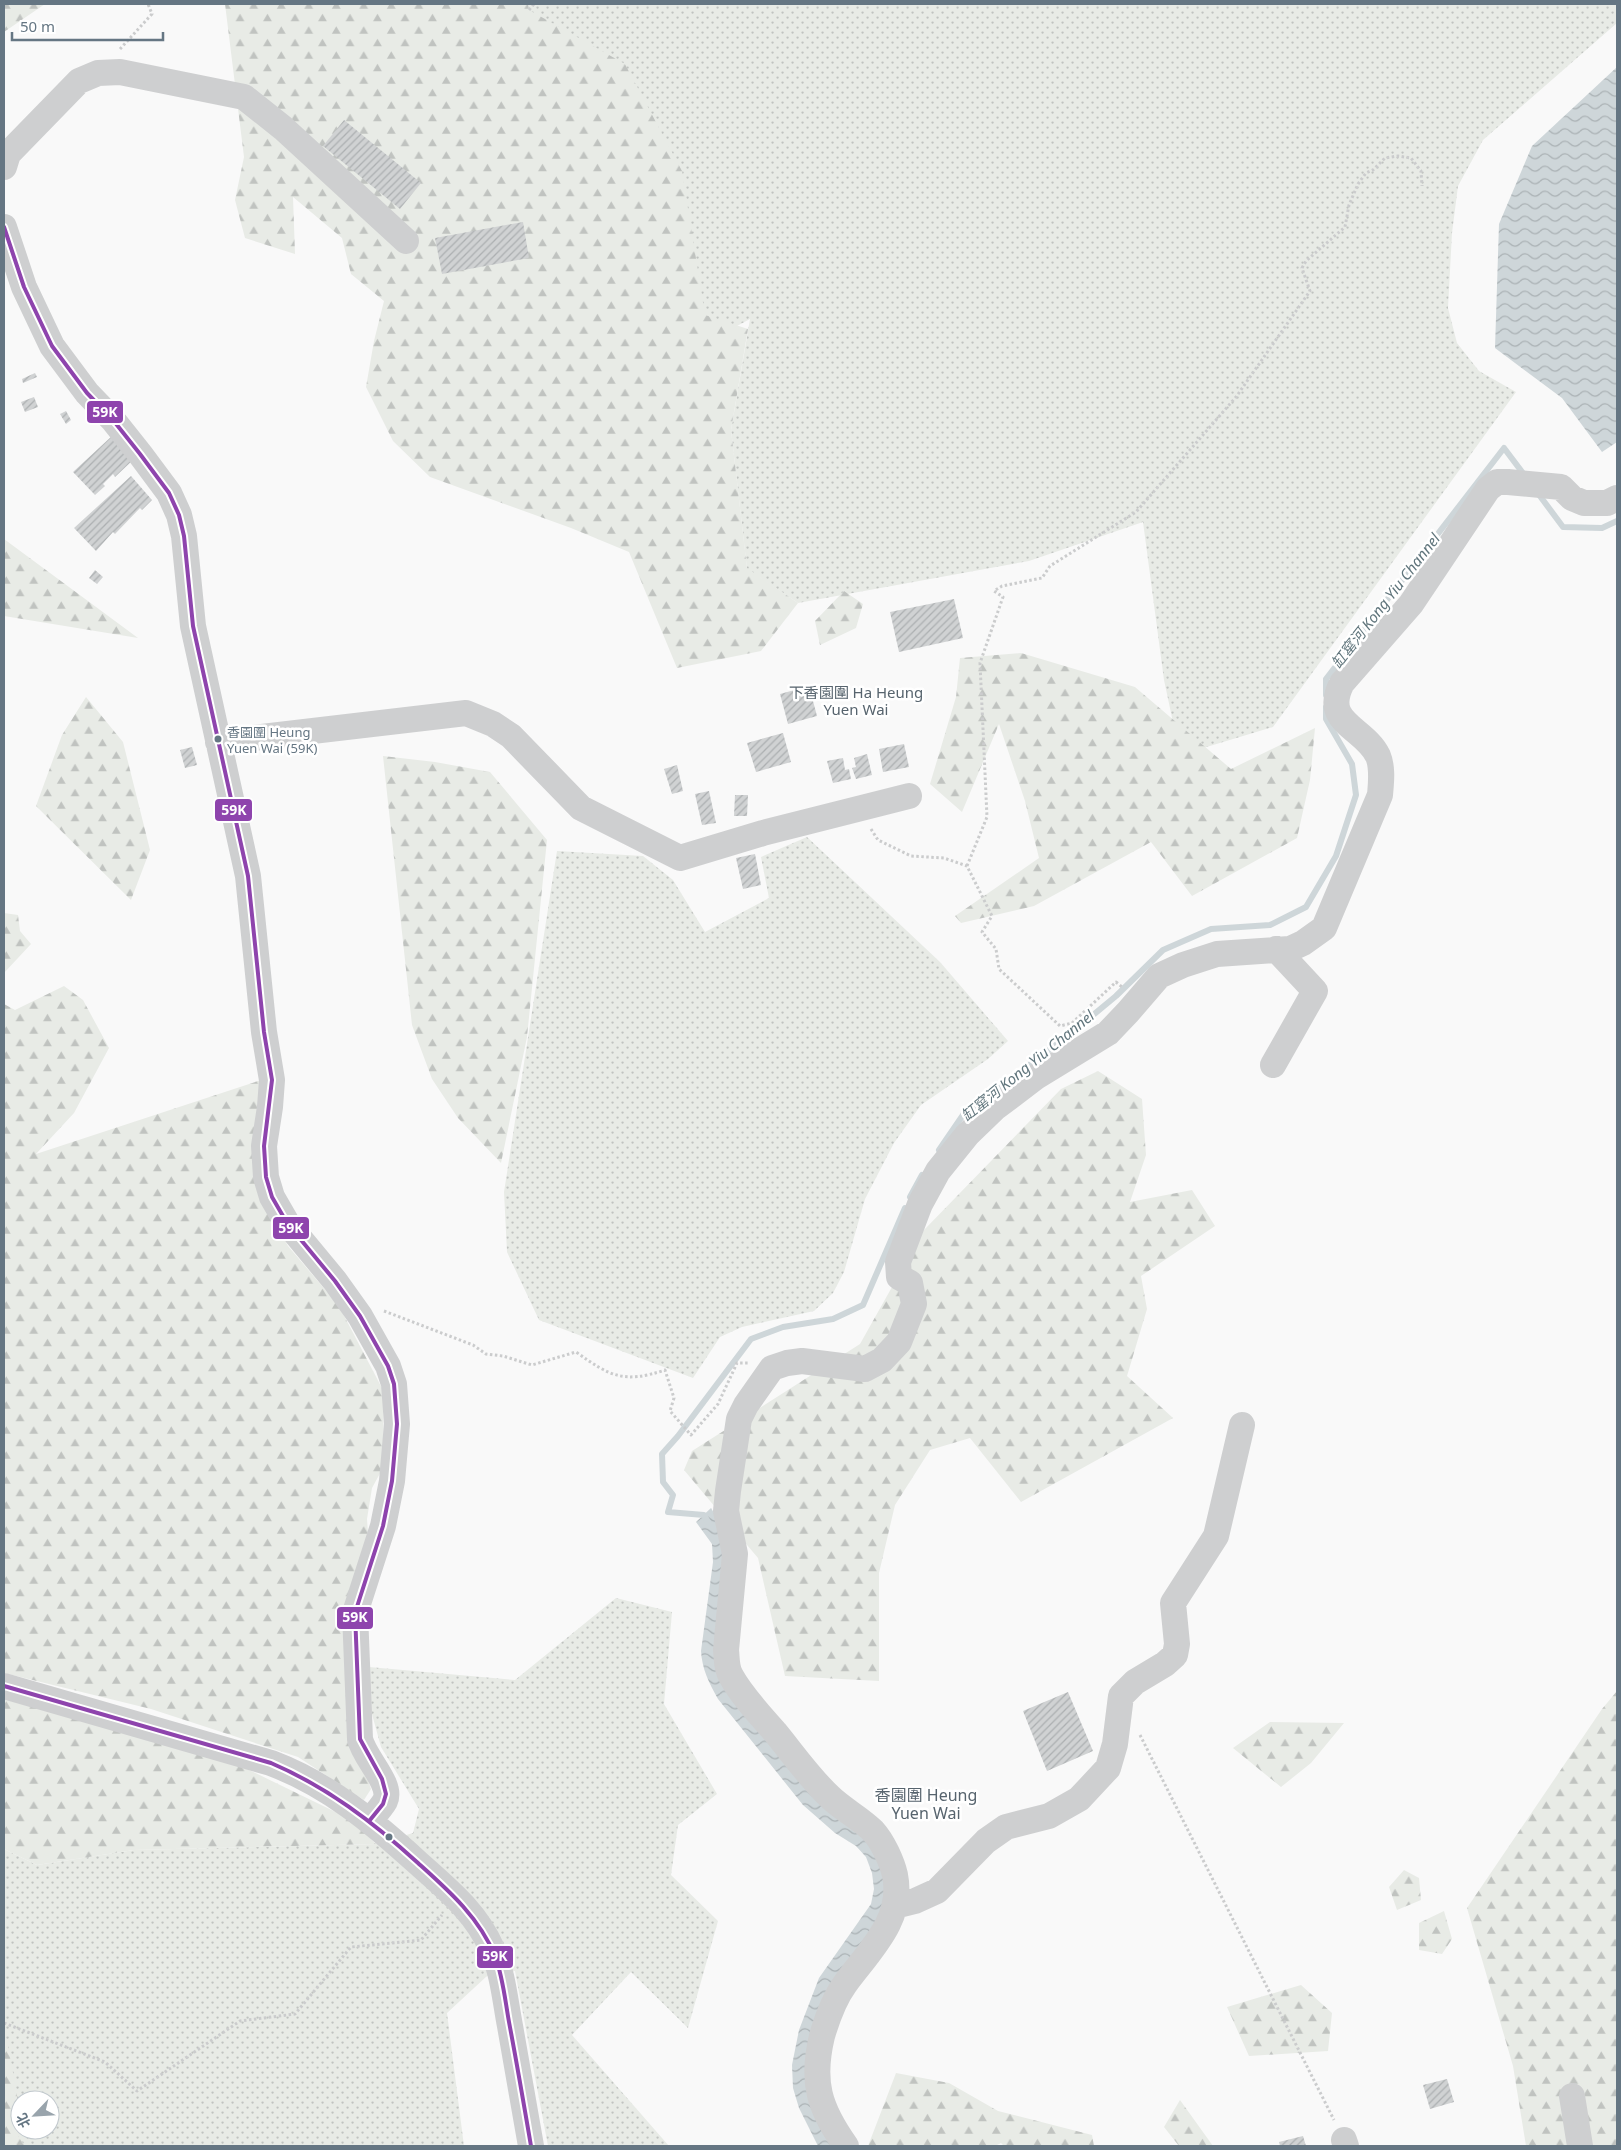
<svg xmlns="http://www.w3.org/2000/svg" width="1621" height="2150" viewBox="0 0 1621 2150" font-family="'Noto Sans','Noto Sans SC',sans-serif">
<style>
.grass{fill:url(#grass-dots);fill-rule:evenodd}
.forest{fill:url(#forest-firs)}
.water{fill:url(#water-waves)}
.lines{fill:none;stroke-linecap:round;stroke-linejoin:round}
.stream{stroke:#ced6d9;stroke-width:6}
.building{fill:url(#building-hatch)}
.path{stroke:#cbcccd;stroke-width:3;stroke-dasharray:2.5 2.5;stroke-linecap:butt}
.minor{stroke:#cecfd0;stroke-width:26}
.bus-1-casing{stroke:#fff;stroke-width:8}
.bus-1{stroke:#8e44ad;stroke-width:4}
.bus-dot{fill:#657683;stroke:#fff;stroke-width:2}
.labels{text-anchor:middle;stroke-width:5;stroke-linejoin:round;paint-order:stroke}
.bus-label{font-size:13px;fill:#657683;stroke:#fff;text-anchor:start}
.water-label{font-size:15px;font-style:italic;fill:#60757c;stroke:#fff}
.neighbourhood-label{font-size:15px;fill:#57646e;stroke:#fff}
.quarter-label{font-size:16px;fill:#57646e;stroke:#fff}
.line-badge{stroke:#fff;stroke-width:2}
.badge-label{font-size:14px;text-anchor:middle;font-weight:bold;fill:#fff}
</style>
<defs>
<pattern id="grass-dots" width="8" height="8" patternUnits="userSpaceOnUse" patternTransform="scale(1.25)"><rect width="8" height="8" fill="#e8ebe6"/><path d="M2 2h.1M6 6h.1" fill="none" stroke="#c0c3c0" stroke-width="1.8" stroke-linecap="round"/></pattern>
<pattern id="forest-firs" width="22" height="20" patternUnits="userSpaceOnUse" patternTransform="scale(1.25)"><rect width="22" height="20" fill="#e8ebe6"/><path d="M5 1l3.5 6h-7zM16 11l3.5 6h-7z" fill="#c0c3c0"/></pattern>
<pattern id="water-waves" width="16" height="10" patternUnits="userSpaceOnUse" patternTransform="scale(1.25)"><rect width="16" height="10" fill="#ced6d9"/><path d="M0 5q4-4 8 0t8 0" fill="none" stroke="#abb2b5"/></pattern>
<pattern id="building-hatch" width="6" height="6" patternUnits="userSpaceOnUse" patternTransform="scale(1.25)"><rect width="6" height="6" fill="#d0d2d3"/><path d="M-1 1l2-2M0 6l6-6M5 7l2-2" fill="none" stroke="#acafb1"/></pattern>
</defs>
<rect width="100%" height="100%" fill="#f9f9f9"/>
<path class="grass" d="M528,4H1617V23L1483,140L1458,186L1452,233L1448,308L1457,343L1479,371L1516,392L1273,727L1180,755L1164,680L1143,522L1029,561L798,603L747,569L731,430L750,319L655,370L529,10Z
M807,837L940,962L1008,1041L988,1059L921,1105L894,1143L865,1199L844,1272L833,1293L814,1311L742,1327L720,1337L693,1378L539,1320L507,1252L504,1192L557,851L643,856L673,880L705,932L769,898L761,857Z
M616,1598L672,1612L664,1704L717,1794L678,1825L671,1875L718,1921L688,2028L631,1972L572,2035L669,2146H548L515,1971L487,1976L447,2013L464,2146H4V1849L37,1865L134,1850L376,1844L413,1833L419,1809L381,1747L370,1707L369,1667L515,1680ZM20,2100H50V2130H20Z"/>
<path class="forest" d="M4,4H45L4,32Z
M225,4H528L529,10L625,64L682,171L705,315L748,329L731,430L747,568L798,603L761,651L677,668L629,552L571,528L430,477L393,441L366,387L374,341L384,301L351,274L342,238L293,197L295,254L245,238L235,200L244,157Z
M4,539L138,638L4,616Z
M844,591L863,604L856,628L820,645L815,621Z
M1021,653L1135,687L1231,769L1315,728L1310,780L1297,838L1192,896L1151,842L1034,906L961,923L955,916L1039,858L1025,801L999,724L962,812L930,784L956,697L960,658Z
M86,697L123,742L150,850L131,900L36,806L62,735Z
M383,756L435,762L490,772L547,840L527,1037L501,1163L458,1118L432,1079L412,1025Z
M4,913L18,915L20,931L31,944L4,973Z
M64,986L83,1000L109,1048L74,1113L36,1154L264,1079L259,1197L288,1246L339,1306L383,1390L384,1466L372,1488L367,1519L369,1547L363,1765L371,1789L364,1800L298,1757L151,1709L4,1673V1004L15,1010Z
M1098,1071L1142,1099L1146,1155L1130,1202L1192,1190L1215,1226L1141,1276L1147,1309L1127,1376L1173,1418L1021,1502L970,1438L930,1450L895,1505L879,1573V1681L785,1676L758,1558L684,1470L692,1451L860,1344L924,1230L1061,1089Z
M1617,1691V2146H1526L1513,2066L1467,1908L1602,1709Z
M4,1699L239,1765L350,1819L376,1844L134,1850L37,1865L4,1849Z
M1270,1722L1344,1723L1311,1763L1281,1787L1233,1748Z
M1404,1870L1419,1878L1421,1900L1397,1910L1389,1887Z
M1444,1911L1452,1939L1442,1954L1419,1950V1923Z
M1301,1985L1332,2013L1328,2051L1249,2056L1227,2007Z
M4,2043L8,2046L17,2094L18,2136L25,2146H4Z
M896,2073L949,2083L998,2111L1092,2135L1094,2146H1004L1001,2143L995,2146H868Z
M1180,2100L1213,2146H1179L1164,2127Z"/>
<path class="water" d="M1617,67V442L1602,452L1562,398L1495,348L1499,224L1532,146Z
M711,1508L725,1532L719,1650L881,1852L889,1901L813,2044L840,2146H818L799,2108L793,2088L792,2065L799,2030L819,1978L871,1904L874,1889L872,1873L866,1857L856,1846L835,1833L803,1805L718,1699C709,1683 702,1669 701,1651L713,1562L712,1544L696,1522Z"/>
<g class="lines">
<path class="stream" d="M1537,492L1563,527L1602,528L1617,521
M1326,695V679L1504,448L1525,476
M939,1150L963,1115L1069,1035L1116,996L1163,950L1211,929L1270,925L1306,907L1336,856L1356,795L1352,764L1326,719V707
M910,1197L922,1175
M708,1522L704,1515L668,1512L673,1495L663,1482L662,1454L678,1436L751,1339L783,1327L833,1319L863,1305L905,1208"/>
</g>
<path class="building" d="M344,120L421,183L400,209L323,146Z
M523,222L529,258L442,274L435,238Z
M35,373L37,377L23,383L22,379Z
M34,397L38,407L25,412L21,402Z
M66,411L71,420L66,424L60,414Z
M112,436L134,459L115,477L113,474L103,484L105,486L95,495L73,472Z
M131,476L152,500L142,510L140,508L115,534L113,532L96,551L74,528Z
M95,570L103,577L97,584L89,578Z
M954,599L963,638L899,652L890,612Z
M809,686L817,716L788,724L780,694Z
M783,733L791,762L756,772L747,743Z
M904,744L909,767L883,772L879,749Z
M192,747L197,765L185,768L180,750Z
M867,754L872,775L856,779L852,768L856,767L854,758Z
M843,758L845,770L849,769L851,779L833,783L827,761Z
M677,765L683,791L672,794L664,769Z
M709,791L716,823L702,825L695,794Z
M735,795H748L747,816H734Z
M755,854L761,885L743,889L736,858Z
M1068,1692L1093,1751L1047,1771L1023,1711Z
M1447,2079L1454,2102L1430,2109L1423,2085Z
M1303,2136L1306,2146H1280L1279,2142Z"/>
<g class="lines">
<path class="path" d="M529,10L534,4
M120,49L152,14L148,4
M871,829L878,840L911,856L944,858L967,866L992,916L982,932L996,949L999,969L1060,1026L1072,1023L1116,982L1122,987
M967,866L987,817L980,663L1003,597L994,591L1002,586L1042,578L1050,566L1136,512L1236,397L1310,291L1302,268L1306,261L1345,227L1349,205L1358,184L1366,173L1373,170L1385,158L1398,156L1411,158L1421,171L1422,186
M384,1311L473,1345L486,1354L503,1356L532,1365L576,1352C610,1376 623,1384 665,1370L674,1398L670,1411L691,1435L718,1404L737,1363H748
M1140,1735L1334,2120
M4,2023L105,2062L137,2091L240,2021L295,2014L351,1947L421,1940L442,1915"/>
<path class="minor" d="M4,167L8,154L79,81L98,73L120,72L244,97L283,128L406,241
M4,227L24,287L52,346L87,393L113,420L140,454L169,493L179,515L184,536L193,626L248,876L264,1032L272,1080L270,1107L264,1146L266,1177L272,1197L287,1223L335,1281L360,1316L388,1366L394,1384L397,1424L392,1481L383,1526L355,1613L360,1739C364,1758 393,1784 385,1801C381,1808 375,1814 370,1820
M218,742L466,713L493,724L511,736L581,808L680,858L763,833L909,796
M1273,1065L1315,991L1276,949
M4,1686L271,1763C329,1785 373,1822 418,1863C447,1889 476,1912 492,1949C503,1973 505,2000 510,2026C517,2066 524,2106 531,2146
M895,1906L915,1901L937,1891L986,1841L1006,1827L1049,1816L1079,1799L1108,1768L1115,1744L1121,1696L1135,1682L1165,1664L1175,1655L1177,1644L1173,1603L1216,1536L1242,1425
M1572,2096L1580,2146
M1344,2140L1346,2146
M846,2146C819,2108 811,2082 822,2036C827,2019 834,1999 845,1984C869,1951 904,1920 895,1875C892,1862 883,1842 873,1831C860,1818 842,1809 829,1796C809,1777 793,1754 775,1732C760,1715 742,1696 731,1676C726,1668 727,1658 726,1650L735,1554L726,1511L728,1491L739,1419L746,1405L772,1368L787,1363L802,1361L865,1369L882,1360L899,1342L914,1304L910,1283L899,1277L898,1262L920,1204L938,1171L967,1135L995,1108L1036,1077L1108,1033L1128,1012L1159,976L1183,965L1217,954L1290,949L1303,943L1324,928L1380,795C1381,783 1383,768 1378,756C1364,727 1321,723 1342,683L1411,604L1488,489L1497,482H1508L1561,487L1572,498L1584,503H1607L1617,498"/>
<defs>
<path id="bus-1" d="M4,227L24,287L52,346L87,393L113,420L140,454L169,493L179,515L184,536L193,626L248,876L264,1032L272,1080L264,1146L266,1177L272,1197L287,1223L335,1281L360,1316L388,1366L394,1384L397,1424L392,1481L383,1526L355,1613L360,1739L382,1779L386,1794L383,1804L370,1820
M4,1686L271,1763C327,1787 373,1822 418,1863C448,1890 479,1917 495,1956C503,1977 505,2000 509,2022C517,2064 524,2105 531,2146"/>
</defs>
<use href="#bus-1" class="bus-1-casing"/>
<use href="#bus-1" class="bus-1"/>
</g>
<g class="bus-dot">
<circle cx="218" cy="739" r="4.5"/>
<circle cx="389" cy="1837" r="4.5"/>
</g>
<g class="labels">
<g class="bus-label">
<text x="227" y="737">香園圍 Heung<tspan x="227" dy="16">Yuen Wai (59K)</tspan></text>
</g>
<g class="water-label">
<text transform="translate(1386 601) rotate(-52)" y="5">缸窰河 Kong Yiu Channel</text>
<text transform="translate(1028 1066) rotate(-39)" y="5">缸窰河 Kong Yiu Channel</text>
</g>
<g class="neighbourhood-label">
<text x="856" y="698">下香園圍 Ha Heung<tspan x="856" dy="17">Yuen Wai</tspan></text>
</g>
<g class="quarter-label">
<text x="926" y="1801">香園圍 Heung<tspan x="926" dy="18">Yuen Wai</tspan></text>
</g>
</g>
<g class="line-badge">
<rect x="86" y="400" width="38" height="24" rx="5" fill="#8e44ad"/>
<rect x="214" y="798" width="39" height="24" rx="5" fill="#8e44ad"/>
<rect x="272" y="1216" width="38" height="24" rx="5" fill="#8e44ad"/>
<rect x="336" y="1606" width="38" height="24" rx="5" fill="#8e44ad"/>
<rect x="476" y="1945" width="38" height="24" rx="5" fill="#8e44ad"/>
</g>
<g class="badge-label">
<text x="105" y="417">59K</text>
<text x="234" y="815">59K</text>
<text x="291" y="1233">59K</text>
<text x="355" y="1622">59K</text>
<text x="495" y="1961">59K</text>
</g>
<rect width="1621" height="2150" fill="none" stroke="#657683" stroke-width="10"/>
<g transform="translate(35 2115) rotate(245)"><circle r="24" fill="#ffffff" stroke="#c1c8cd"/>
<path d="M0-4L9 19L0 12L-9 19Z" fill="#99a4ac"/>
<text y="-8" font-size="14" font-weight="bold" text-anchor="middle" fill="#657683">北</text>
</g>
<path d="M12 32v8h151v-8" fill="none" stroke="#657683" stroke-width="2.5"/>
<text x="20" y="32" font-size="15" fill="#657683" stroke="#ffffff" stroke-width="4" paint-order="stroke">50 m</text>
</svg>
